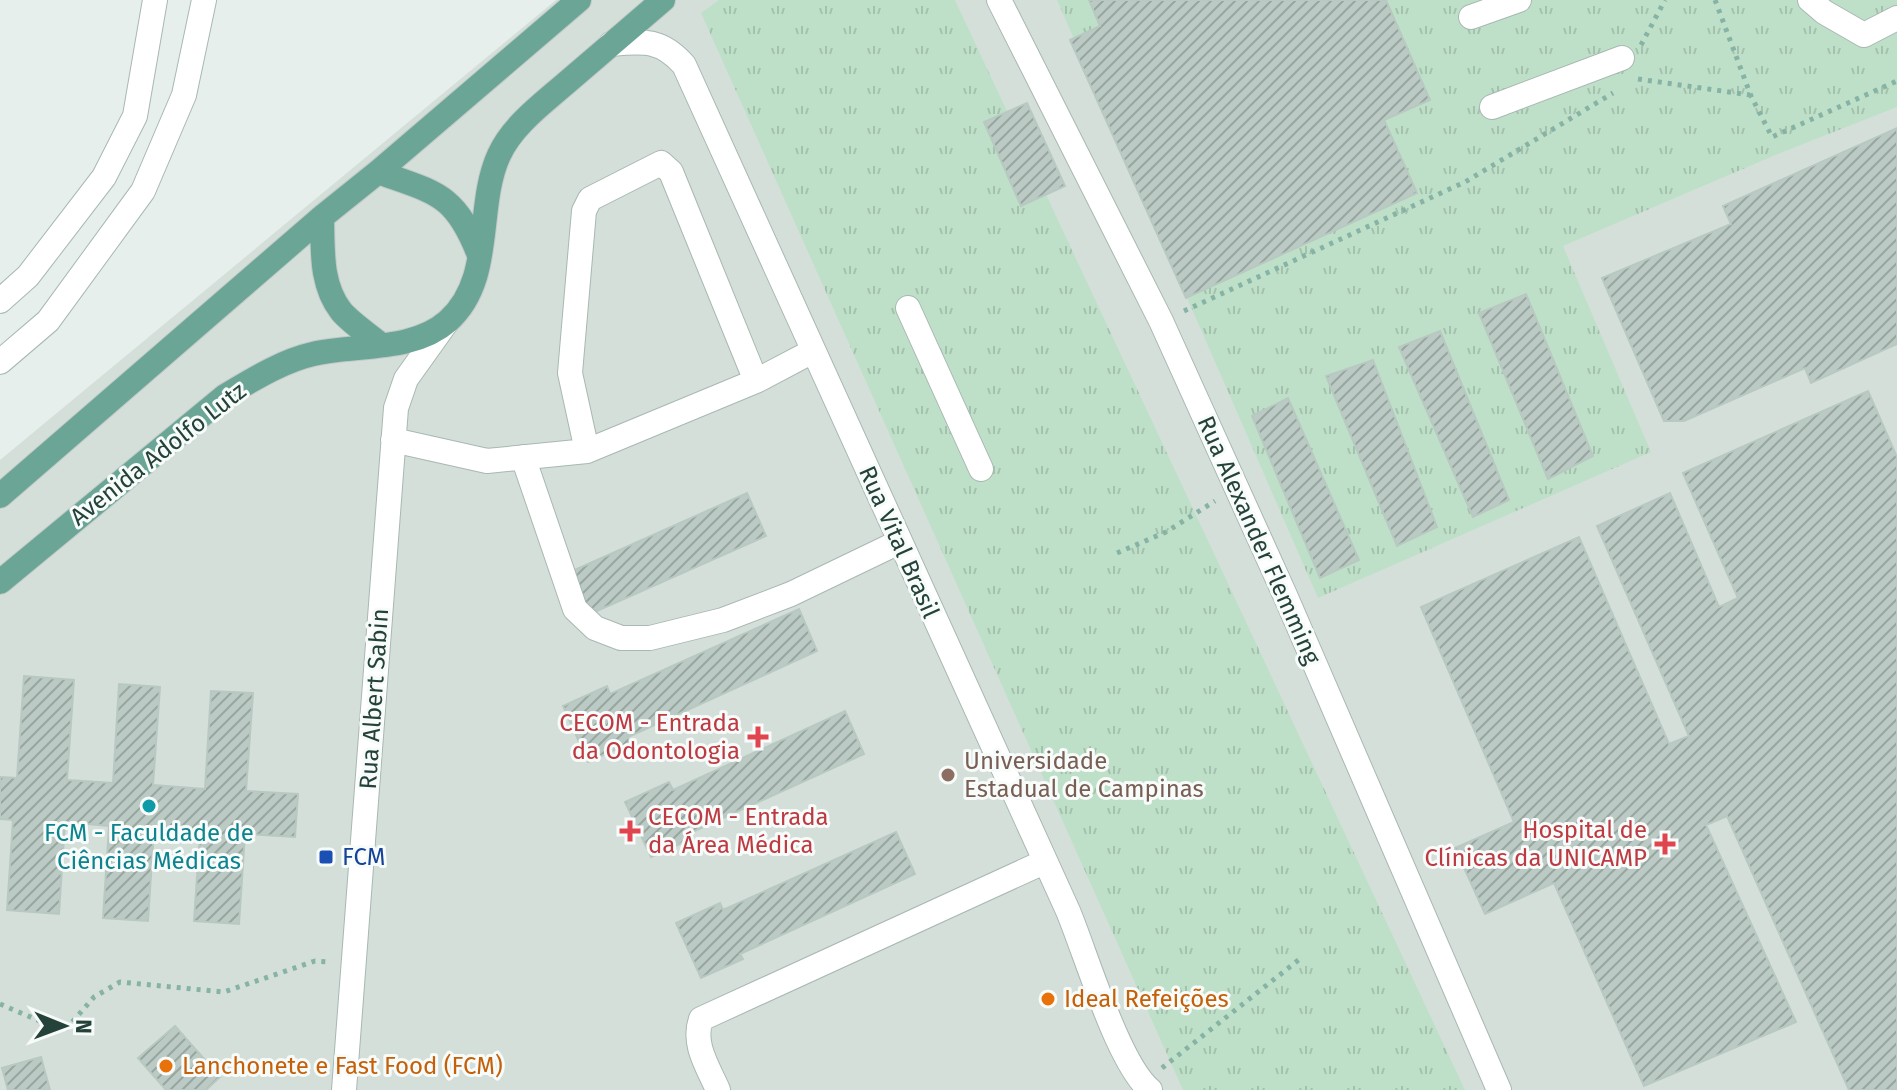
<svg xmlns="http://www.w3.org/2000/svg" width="1897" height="1090" viewBox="0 0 1897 1090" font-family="'Fira Sans',sans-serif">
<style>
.built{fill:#d4dfda}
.park{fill:url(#park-tufts)}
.building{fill:url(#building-hatch);stroke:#b8c9c2;stroke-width:2}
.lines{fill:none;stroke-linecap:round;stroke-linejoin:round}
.minor-casing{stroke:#a8b8b2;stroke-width:26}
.major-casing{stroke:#c2cac8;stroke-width:26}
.path{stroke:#86b3a5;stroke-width:5;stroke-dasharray:4 6;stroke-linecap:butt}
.minor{stroke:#fff;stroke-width:24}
.major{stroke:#6aa596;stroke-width:24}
.health-dot{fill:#e0444e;stroke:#f7fbf9;stroke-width:3}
.education-dot{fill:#8d6e63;stroke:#f7fbf9;stroke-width:3}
.culture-dot{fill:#0f9aa8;stroke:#f7fbf9;stroke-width:3}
.transit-dot{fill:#1a4fb4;stroke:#f7fbf9;stroke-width:3}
.food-dot{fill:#e8710a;stroke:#f7fbf9;stroke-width:3}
.labels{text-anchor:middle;stroke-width:6;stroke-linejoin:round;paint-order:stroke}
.street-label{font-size:24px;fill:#24423a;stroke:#f7fbf9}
.health-label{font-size:24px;fill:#be3a42;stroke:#f7fbf9;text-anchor:end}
.education-label{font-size:24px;fill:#785e54;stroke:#f7fbf9;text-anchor:start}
.culture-label{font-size:24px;fill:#0d838f;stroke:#f7fbf9}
.transit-label{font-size:24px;fill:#164399;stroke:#f7fbf9;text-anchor:start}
.food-label{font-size:24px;fill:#c56008;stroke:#f7fbf9;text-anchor:start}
</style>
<defs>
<pattern id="park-tufts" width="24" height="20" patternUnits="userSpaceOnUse" patternTransform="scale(2)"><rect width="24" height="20" fill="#bfe0c8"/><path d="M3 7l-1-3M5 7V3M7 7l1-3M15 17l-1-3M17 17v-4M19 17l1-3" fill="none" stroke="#a4c1ad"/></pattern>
<pattern id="building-hatch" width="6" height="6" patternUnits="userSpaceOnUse" patternTransform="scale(2)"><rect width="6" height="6" fill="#bbcac4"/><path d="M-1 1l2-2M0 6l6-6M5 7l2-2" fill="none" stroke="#98a6a0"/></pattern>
</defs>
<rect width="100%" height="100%" fill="#e6efeb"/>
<path class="built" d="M556,0H1897V1090H0V460Z"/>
<path class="park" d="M719,0H955L1465,1090H1183L701,13Z
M1057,0H1897V107L1778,154L1563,246L1651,452L1318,598Z"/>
<path class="building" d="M1089,0H1386L1430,100L1384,120L1417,193L1186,298L1070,40L1100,26Z
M1027,103L1065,186L1021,206L984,122Z
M1897,128V344L1811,383L1805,368L1684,421H1664L1602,278L1731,224L1723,206Z
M1526,294L1593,456L1548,479L1479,313Z
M1440,331L1509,500L1473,517L1399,347Z
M1373,360L1437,527L1397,546L1326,376Z
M1868,391L1897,457V1090H1849L1727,816L1706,825L1796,1022L1644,1086L1554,883L1485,914L1455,848L1514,822L1421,607L1579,537L1669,744L1689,736L1597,526L1670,493L1719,607L1738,598L1683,473Z
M1288,398L1359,560L1320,578L1252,416Z
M747,493L766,536L588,615L570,572Z
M799,609L817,651L628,737L630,743L588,762L563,706L607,686L610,694Z
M24,676L74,680L67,780L113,783L119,684L160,687L153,785L205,789L211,691L253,693L246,791L298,794L295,837L245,834L239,924L194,921L200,833L154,830L148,921L103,918L109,826L65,822L59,914L7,910L13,820L0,819V777L17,778Z
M845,711L864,754L690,833L693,838L651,857L625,802L669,782L673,790Z
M896,832L915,874L740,954L743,959L701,978L676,923L720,903L723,910Z
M175,1026L220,1077L206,1090H166L138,1058Z
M41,1057L50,1090H8L2,1068Z"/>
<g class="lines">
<defs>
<path id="minor" d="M999,0L1161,321L1285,595L1499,1090
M1810,0L1824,12L1864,35L1897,18
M1471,17L1519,0
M611,44C644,41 661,39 684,65L1068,911C1086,954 1118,1063 1150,1090
M1492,107L1622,58
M0,301L28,276L104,177L135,116L155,0
M908,308L981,469
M0,362L48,321L143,191L184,95L204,0
M393,440L487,461L587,451L756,381L813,351
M587,451L570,373L584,211L590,199L661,163L671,172L756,381
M523,457L575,609L595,628L621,638H650L723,620L791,594L899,542
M344,1090L396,408L406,379L446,323
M718,1090C708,1067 692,1044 701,1019L1044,862"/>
<path id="major" d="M378,172C436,193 455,193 479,255
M322,217C323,249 320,284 341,311C351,323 368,334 380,344
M0,496L322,217L378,172L579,0
M0,582L225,396C252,380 282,361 313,354C356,344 413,352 448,321C495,279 475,207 499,155C512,126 542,104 565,84C598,56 630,28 663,0"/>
</defs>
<use href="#minor" class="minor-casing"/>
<use href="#major" class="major-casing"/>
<path class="path" d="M1715,0L1751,96L1772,137L1897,81
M1641,45L1665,0
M1638,79L1750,95
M1184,311L1465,182L1613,93
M1117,553L1166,532L1215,501
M0,1004L56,1028H67L94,997L120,982L224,992L315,961L330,962
M1162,1068L1301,958"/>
<use href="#minor" class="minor"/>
<use href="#major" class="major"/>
</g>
<g class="health-dot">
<path d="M754 725h8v8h8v8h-8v8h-8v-8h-8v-8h8z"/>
<path d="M626 819h8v8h8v8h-8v8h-8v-8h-8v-8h8z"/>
<path d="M1661 832h8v8h8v8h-8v8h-8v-8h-8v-8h8z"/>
</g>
<circle class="education-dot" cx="948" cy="775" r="8"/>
<circle class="culture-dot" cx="149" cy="806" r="8"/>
<rect class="transit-dot" x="318" y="849" width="16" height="16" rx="4"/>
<g class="food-dot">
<circle cx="1048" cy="999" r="8"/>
<circle cx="166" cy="1066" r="8"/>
</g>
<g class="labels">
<g class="street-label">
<text transform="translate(158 454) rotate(-38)" y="8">Avenida Adolfo Lutz</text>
<text transform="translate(1259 540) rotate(66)" y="8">Rua Alexander Flemming</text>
<text transform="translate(899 542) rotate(66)" y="8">Rua Vital Brasil</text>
<text transform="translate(374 699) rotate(-86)" y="8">Rua Albert Sabin</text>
</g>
<g class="health-label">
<text x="740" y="731">CECOM - Entrada<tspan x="740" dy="28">da Odontologia</tspan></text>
<text x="648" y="825" text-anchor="start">CECOM - Entrada<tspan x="648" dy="28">da Área Médica</tspan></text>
<text x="1647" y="838">Hospital de<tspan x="1647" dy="28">Clínicas da UNICAMP</tspan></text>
</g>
<g class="education-label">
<text x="964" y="769">Universidade<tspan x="964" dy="28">Estadual de Campinas</tspan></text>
</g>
<g class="culture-label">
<text x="149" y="841">FCM - Faculdade de<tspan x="149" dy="28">Ciências Médicas</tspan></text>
</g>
<g class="transit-label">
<text x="342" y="865">FCM</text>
</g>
<g class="food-label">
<text x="1064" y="1007">Ideal Refeições</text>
<text x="182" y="1074">Lanchonete e Fast Food (FCM)</text>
</g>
</g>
<g transform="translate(64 1026) rotate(91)" stroke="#f7fbf9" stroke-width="6" paint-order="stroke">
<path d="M0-6L14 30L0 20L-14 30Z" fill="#24423a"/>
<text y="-12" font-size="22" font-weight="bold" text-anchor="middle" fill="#24423a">N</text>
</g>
</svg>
